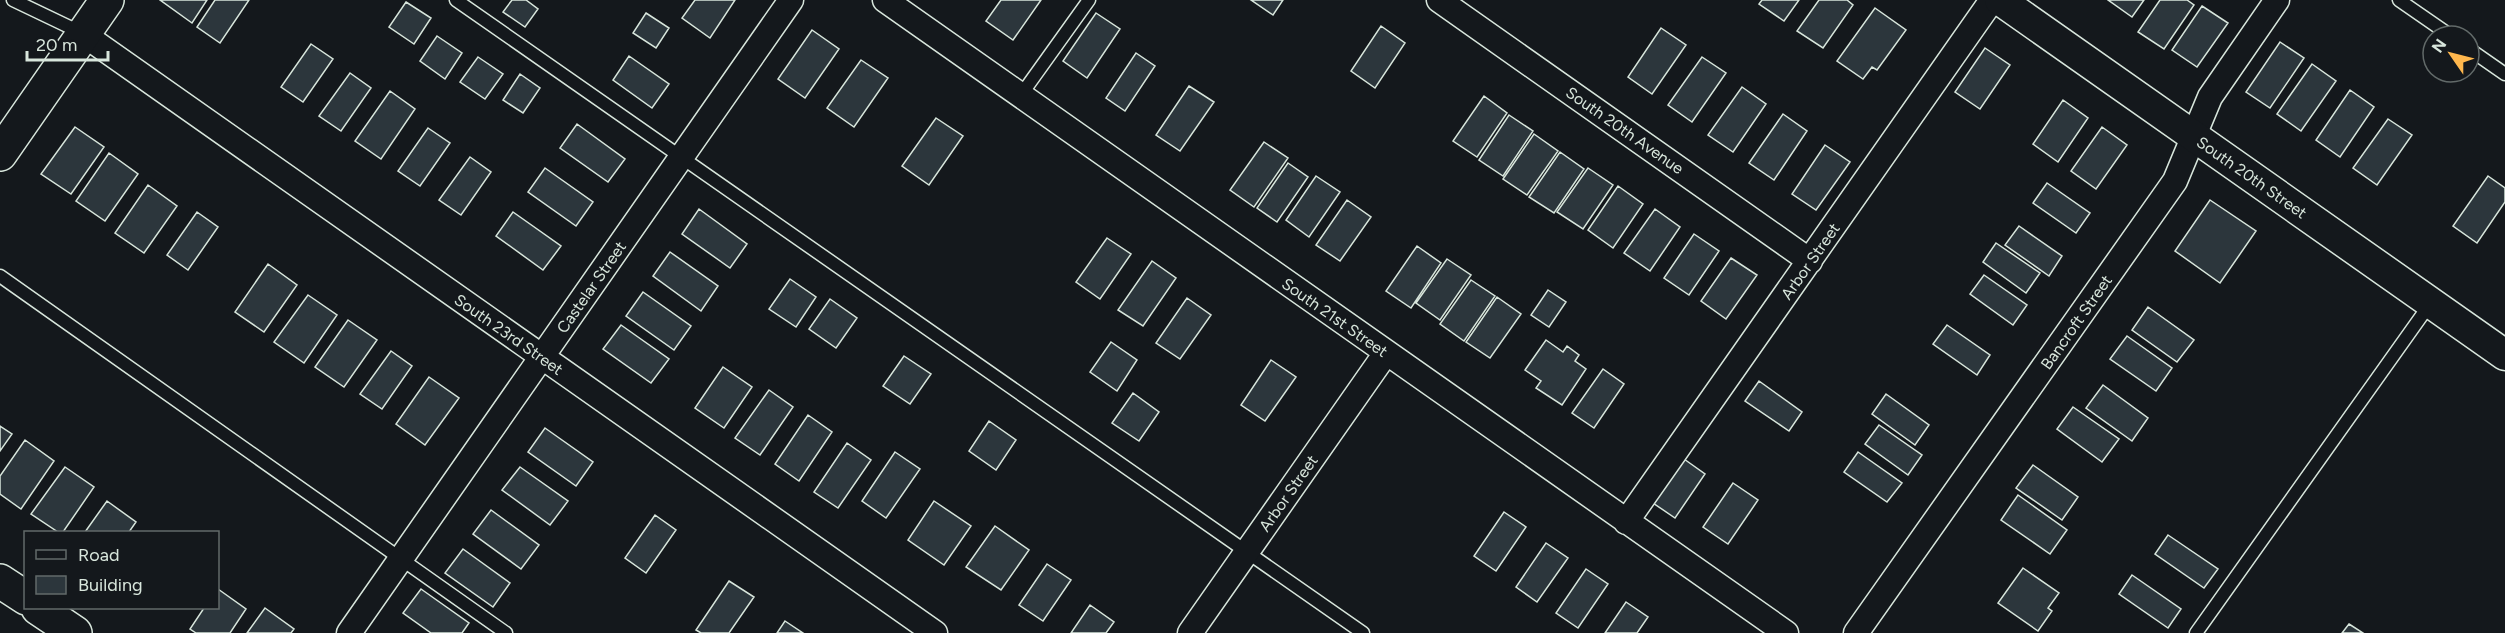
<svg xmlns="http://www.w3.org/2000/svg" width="2505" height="633" viewBox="0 0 2505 633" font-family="Figtree,sans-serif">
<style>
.building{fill:#2c363c;stroke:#d8e6dc;stroke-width:1.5}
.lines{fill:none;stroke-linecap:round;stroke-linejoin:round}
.service-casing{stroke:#d8e6dc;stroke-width:15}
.minor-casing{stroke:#d8e6dc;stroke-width:27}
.tertiary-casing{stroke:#d8e6dc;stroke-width:33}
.secondary-casing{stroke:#d8e6dc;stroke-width:36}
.service{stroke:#14181c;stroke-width:12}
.minor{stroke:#14181c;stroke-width:24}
.tertiary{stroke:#14181c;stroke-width:30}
.secondary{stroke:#14181c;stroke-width:33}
.labels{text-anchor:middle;stroke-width:4.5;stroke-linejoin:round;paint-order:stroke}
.street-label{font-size:16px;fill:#d8e6dc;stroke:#14181c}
</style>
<rect width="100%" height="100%" fill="#14181c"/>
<path class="building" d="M160,0H207L192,23Z
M215,0H249L220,43L197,27Z
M512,0H526L538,9L525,27L503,12Z
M695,0H735L710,38L682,18Z
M1001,0H1041L1013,40L986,21Z
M1251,0H1283L1273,15Z
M1762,0H1799L1784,21L1759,4Z
M1819,0H1847L1853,5L1823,48L1797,31Z
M2108,0H2144L2132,17Z
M2160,0H2187L2194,5L2164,49L2138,32Z
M406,2L431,18L414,44L389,27Z
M2202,6L2228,23L2197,67L2172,50Z
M1875,8L1906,30L1877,70L1872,67L1863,79L1837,61Z
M646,13L669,28L656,48L633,33Z
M1096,13L1120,29L1087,78L1063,61Z
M1381,26L1405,43L1375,88L1351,71Z
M1661,28L1686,45L1652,94L1628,77Z
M812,30L839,49L805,98L778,79Z
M437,36L462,53L445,79L420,61Z
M2280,42L2304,58L2270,108L2246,92Z
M311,44L333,59L303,102L281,87Z
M1985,48L2010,65L1980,109L1955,92Z
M1136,53L1155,66L1125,111L1106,98Z
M629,56L669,84L652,108L613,80Z
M478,57L503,74L485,99L460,82Z
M1702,57L1726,73L1692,122L1668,105Z
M861,60L888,78L854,127L827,108Z
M2312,64L2336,81L2301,131L2277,114Z
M350,73L371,88L341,131L319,116Z
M520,74L540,88L523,113L503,100Z
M1189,86L1214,102L1180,151L1156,135Z
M1742,87L1766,104L1733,152L1708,135Z
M2350,90L2374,107L2340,157L2316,140Z
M390,91L415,109L381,159L355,141Z
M1484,96L1507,113L1477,157L1453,141Z
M2063,100L2088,118L2058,162L2033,144Z
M1783,114L1807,131L1774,180L1749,163Z
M1509,115L1533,131L1503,176L1479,160Z
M936,118L963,136L929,185L902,166Z
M2388,119L2412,135L2377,185L2353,168Z
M577,124L625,159L608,182L560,148Z
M75,127L104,147L71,194L41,174Z
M2102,127L2127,145L2096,189L2071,171Z
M428,128L450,143L420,186L398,171Z
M1534,134L1558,151L1527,195L1503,179Z
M1264,142L1288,158L1254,207L1230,190Z
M1825,145L1850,162L1816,210L1792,194Z
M1560,152L1584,169L1554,213L1529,197Z
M109,153L138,174L105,221L76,201Z
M470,157L491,172L461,215L439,200Z
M1288,163L1308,177L1277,222L1257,208Z
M545,168L593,202L576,226L528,192Z
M1588,168L1613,185L1583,229L1557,212Z
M1316,176L1340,192L1309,237L1286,220Z
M2488,176L2505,188V202L2477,243L2453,226Z
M2047,183L2090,213L2076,233L2033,203Z
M148,185L177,206L144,253L115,233Z
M1618,186L1643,204L1613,248L1588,230Z
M1347,200L1371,217L1340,261L1316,245Z
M2210,200L2256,231L2220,283L2175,251Z
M699,209L747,244L730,268L682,234Z
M1655,209L1680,227L1650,271L1624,253Z
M197,212L218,227L188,270L167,255Z
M513,212L561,246L543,270L496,236Z
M2019,226L2062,256L2049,276L2005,245Z
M1694,234L1719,251L1689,295L1664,278Z
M1107,238L1131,254L1100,299L1076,282Z
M1996,243L2040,273L2026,293L1983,262Z
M1417,246L1441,263L1411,308L1386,291Z
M670,252L718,286L701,311L653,276Z
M1731,258L1757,275L1726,319L1701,301Z
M1447,259L1471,275L1440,320L1416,303Z
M1152,261L1176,278L1143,326L1118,310Z
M268,264L297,285L264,332L235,312Z
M1984,275L2027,305L2013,325L1970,294Z
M790,279L816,297L796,327L769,309Z
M1471,280L1495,296L1464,341L1440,324Z
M1548,290L1566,302L1549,327L1531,315Z
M643,292L691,326L674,350L626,316Z
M308,295L337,315L304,363L274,342Z
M1497,297L1521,314L1490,358L1466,342Z
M1187,298L1211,315L1180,359L1156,343Z
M830,299L857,318L836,348L809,329Z
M2148,307L2194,340L2177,362L2132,330Z
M348,320L377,340L344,387L315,367Z
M621,325L669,359L651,383L603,349Z
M1947,325L1990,355L1977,375L1933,344Z
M2127,336L2172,368L2156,391L2110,359Z
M1546,340L1563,352L1567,346L1579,355L1575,361L1586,369L1562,405L1536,388L1541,381L1525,370Z
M1111,342L1137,360L1117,391L1090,372Z
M391,351L412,366L382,409L360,394Z
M904,356L931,374L910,404L883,386Z
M1271,360L1296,377L1265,421L1241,405Z
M723,367L752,387L724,428L695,408Z
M1603,369L1624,384L1594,428L1572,413Z
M429,377L459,398L425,445L396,424Z
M1759,381L1802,412L1789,431L1745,401Z
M2103,385L2148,418L2132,441L2086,408Z
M769,390L793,407L760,455L735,438Z
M1133,393L1159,412L1139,441L1112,423Z
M1886,394L1929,425L1915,445L1872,414Z
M2073,407L2119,439L2102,462L2057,429Z
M808,415L832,432L799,481L775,464Z
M989,421L1016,440L996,470L969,451Z
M1879,425L1922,455L1908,475L1865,444Z
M0,426L12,434L0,451Z
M545,428L593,462L576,486L528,452Z
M25,440L54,461L21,509L0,494V476Z
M847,443L871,460L838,508L814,492Z
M895,452L920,469L886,518L862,501Z
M1858,452L1902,483L1887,502L1844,472Z
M1684,459L1705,474L1675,518L1653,503Z
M2033,465L2078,497L2062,520L2016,488Z
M65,467L94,487L63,532H58L31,514Z
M520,467L568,501L550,525L502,490Z
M1733,483L1758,500L1728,544L1703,527Z
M2018,495L2067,530L2050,554L2001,520Z
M107,501L136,522L129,532H85Z
M934,501L971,526L944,565L908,540Z
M491,510L539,545L521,569L473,534Z
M1504,512L1526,527L1496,571L1474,556Z
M655,515L676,530L646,573L625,558Z
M995,526L1029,550L1001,590L966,567Z
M2168,535L2218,569L2204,588L2155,554Z
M1546,543L1568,558L1537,602L1516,587Z
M463,549L510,583L493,607L445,573Z
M1047,564L1071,580L1043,621L1019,605Z
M2023,568L2059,593L2048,608L2052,611L2038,631L1998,603Z
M1586,569L1608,584L1578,628L1556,613Z
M2132,575L2181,609L2168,628L2119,594Z
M729,581L754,597L729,633H701L696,630Z
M218,589L246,609L230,633H196L190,629L204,608H218Z
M421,589L469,623L462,633H431L403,613Z
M1626,602L1648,617L1637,633H1605Z
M1090,605L1114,622L1106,633H1071Z
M265,608L294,629L291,633H247Z
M785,621L803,633H777Z
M2349,624L2363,633H2342Z"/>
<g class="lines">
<defs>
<path id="service" d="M13,0L82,33
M456,0L1363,633
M2399,0L2451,36
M2469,49L2505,74
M1021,95L1089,0
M0,276L506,633
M2196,633L2430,304"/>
<path id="minor" d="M885,0L1786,633
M1439,0L1810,261
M83,34L935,633
M1626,522L1992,0
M349,633L791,0
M1190,633L1386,353
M1856,633L2175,181L2210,97L2277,0"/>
<path id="tertiary" d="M2000,0L2505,355"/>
<path id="secondary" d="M0,154L107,0
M0,581L26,598
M38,608L75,633"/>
</defs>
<use href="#service" class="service-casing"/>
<use href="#minor" class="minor-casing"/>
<use href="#tertiary" class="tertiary-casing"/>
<use href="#secondary" class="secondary-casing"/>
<use href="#service" class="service"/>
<use href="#minor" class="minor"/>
<use href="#tertiary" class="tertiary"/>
<use href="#secondary" class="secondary"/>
</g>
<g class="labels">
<g class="street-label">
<text transform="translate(1625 130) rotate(35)" y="6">South 20th Avenue</text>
<text transform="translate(2252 177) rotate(35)" y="6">South 20th Street</text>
<text transform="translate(1810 261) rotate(-55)" y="6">Arbor Street</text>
<text transform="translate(591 287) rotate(-55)" y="6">Castelar Street</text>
<text transform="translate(1335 317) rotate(35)" y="6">South 21st Street</text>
<text transform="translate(2076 322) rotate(-55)" y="6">Bancroft Street</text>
<text transform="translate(509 334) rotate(35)" y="6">South 23rd Street</text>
<text transform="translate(1288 493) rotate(-55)" y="6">Arbor Street</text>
</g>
</g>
<rect x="24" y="531" width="195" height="78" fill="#14181c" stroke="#626a69" stroke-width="1.5"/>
<rect x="36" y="550" width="30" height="9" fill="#14181c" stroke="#626a69" stroke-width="1.5"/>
<text x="78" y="561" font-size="18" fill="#d8e6dc">Road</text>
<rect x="36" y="576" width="30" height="18" fill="#2c363c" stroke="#626a69" stroke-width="1.5"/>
<text x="78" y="591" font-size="18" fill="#d8e6dc">Building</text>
<g transform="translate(2451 54) rotate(305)"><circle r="28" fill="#14181c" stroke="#626a69" stroke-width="1.5"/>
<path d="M0-4.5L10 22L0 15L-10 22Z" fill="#ffb74d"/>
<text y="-9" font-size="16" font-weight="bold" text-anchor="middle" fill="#d8e6dc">N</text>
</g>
<path d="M27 51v9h81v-9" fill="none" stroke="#d8e6dc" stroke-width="3"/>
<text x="36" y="51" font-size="18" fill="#d8e6dc" stroke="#14181c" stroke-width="4.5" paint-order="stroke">20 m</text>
</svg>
